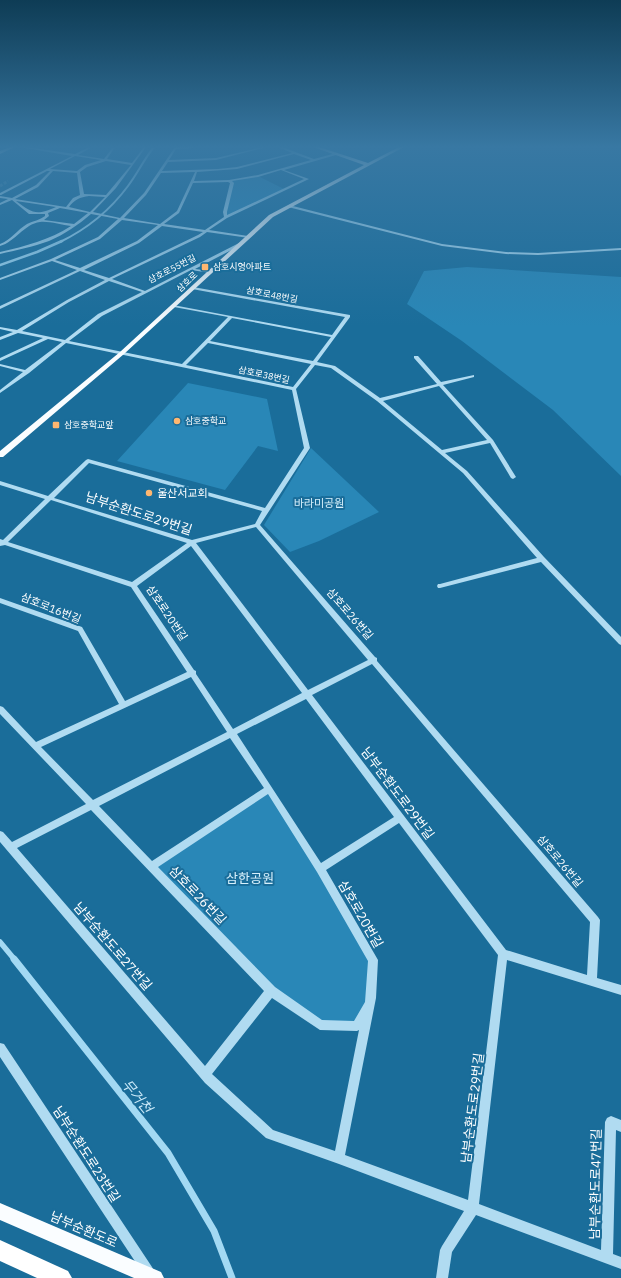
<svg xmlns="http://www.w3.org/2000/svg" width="621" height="1278" viewBox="0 0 621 1278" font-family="'IBM Plex Sans','Noto Sans KR',sans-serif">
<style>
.green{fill:#2987b7}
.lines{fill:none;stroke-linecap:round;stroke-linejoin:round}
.stream-far3{stroke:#a3d9f3;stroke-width:2}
.stream-far2{stroke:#a3d9f3;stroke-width:2.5}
.stream-far1{stroke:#a3d9f3;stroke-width:5.5}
.stream{stroke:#a3d9f3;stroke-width:7}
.minor-tunnel{stroke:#3c83a9;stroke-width:3;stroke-dasharray:3 1.5;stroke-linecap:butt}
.minor{fill:#b0dbf1;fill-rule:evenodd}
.major{fill:#fafdff;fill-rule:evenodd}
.highway{fill:#fff;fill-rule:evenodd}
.poi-dot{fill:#ffb770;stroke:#1a6d9a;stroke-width:1.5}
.labels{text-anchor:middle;stroke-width:4;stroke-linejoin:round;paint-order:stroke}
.far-poi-label{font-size:9px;fill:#fff;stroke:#1a6d9a;text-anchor:start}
.far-street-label{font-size:9px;fill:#fff;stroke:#1a6d9a}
.poi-label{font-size:11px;fill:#fff;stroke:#1a6d9a;text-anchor:start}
.park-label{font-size:11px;fill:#d7f0fc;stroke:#1a6d9a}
.street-label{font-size:11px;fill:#fff;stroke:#1a6d9a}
.near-street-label{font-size:13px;fill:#fff;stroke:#1a6d9a}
.near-park-label{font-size:13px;fill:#d7f0fc;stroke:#1a6d9a}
.near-water-label{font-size:14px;font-style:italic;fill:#cdebfa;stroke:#1a6d9a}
</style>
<rect width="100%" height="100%" fill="#1a6d9a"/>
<path class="green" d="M258,176L284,189L226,217L232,184L229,181Z
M467,267L621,277V476L553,410L462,341L407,304L424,271Z
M188,383L267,399L278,451L258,446L225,490L117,461Z
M311,448L379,512L319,541L290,552L264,525Z
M269,789L373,960L371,998L357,1026L320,1025L271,991L152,866Z"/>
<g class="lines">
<path class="stream-far3" d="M60,242C87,229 111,209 128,186C138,173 144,159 154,147"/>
<path class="stream-far2" d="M0,265L37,252L62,241"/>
<path class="stream-far1" d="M0,942L15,960"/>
<path class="stream" d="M14,959L168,1153L214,1231L232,1278"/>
<path class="minor-tunnel" d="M0,186L8,181"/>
<path class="minor" d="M19,147H26L75,154L89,147H92L78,155L104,159L113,147H115L107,159L132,163L144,147H146L116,188L93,212L120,218L144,193L175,147H207L176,149L169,160L216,158L263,147H267L216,160L168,162L162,171L218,169L237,167L292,153L278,147H282L314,159L336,153V155L284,170L309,179L227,218L209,230L248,236L249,238L207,232L200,237L112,279L145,291L241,242H243V244L195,269L211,271V273L191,270L102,316L69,341L182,364L228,317L174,307L172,306L173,305L332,335L345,317L192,289L191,288L193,287L350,315V317L317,362L335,366L380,398L437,384L414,358V356H418L441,382L474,375V377L443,385L493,440L516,477L513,479L511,478L490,443L445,453L467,471L544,557L621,637V645L619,644L541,562L440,588H438L437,586L438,584H440L537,558L463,473L377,401L331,368L315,365L296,389L310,448L260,525L375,657L377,658V661L598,917L600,920L597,978L621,985V995L507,960L479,1204L601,1250L605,1122L607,1118L611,1116L621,1120V1132L616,1130L613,1254L621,1257V1269L476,1215L452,1252L448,1278H436L440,1250L442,1246L464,1211L339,1164L266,1138L205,1083L0,842V831L3,832L12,842L86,804L0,714V706L3,707L36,742L119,704L78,631L0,603V598L82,627L125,701L187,672L131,587L5,545L0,546V539L3,540L45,499L0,485V481L48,496L86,460L88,459L265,508L304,448L292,390L66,343L29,373L0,393V390L23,372L0,366V364L25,370L62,342L48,339L0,361V358L43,338L18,333L0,340V337L13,332L0,329V327L17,330L67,300L105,280L80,271L0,309V306L77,270L52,261L0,280V278L51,259L98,237L118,219L91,214C78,225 65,234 49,241C33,247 16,250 0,254V252C26,246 49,240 71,226C62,225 49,221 40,222C24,224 15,242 0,246V244C11,240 17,230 27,224C33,221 40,220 45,216V214H29L12,200L0,205V203L8,199L0,198V196L12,198L36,185L50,171H47L1,195H0V193L72,156ZM294,154L311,160L258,175L229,180L194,181L197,172L237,169ZM75,156L101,160L85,165L77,171L50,169ZM106,161L131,165L106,195L84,194L80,172L87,167ZM281,170L304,179L227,215V212L234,183L232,181L258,177ZM53,171L77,173L80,195L73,198L66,207L15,199L38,187ZM195,172L177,211L160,224L124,218L146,195L161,173ZM228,182L230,183L223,212L224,217L205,230L164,224L179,213L193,183ZM89,196L105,197L90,212L69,207C74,200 80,197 89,196ZM16,201L56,207C36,216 32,213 16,201ZM60,208L88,213L74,224L44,220L49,216L48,213ZM122,220L158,225L137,241L80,268L55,260L100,239ZM162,226L203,232L198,235L109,278L84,270L139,243ZM109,281L142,292L98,314L65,340L22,331L69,302ZM232,318L331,337L313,361L210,341ZM208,343L311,364L293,387L186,365ZM439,386L487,440L442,450L383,401ZM89,463L262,511L255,524L192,540L54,498ZM51,500L187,543L132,582L8,542ZM256,527L368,660L308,690L196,543ZM191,546L302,693L233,729L196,674V671L194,670L137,586ZM372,664L590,922L587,975L506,950L312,695ZM191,677L227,732L93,800L41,747ZM306,699L394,817L321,863L237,734ZM230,738L264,788L152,861L99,806ZM268,794L317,872L368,961L365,1002L354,1021L322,1020L275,987L158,867ZM91,810L264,991L205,1066L17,848ZM399,823L498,955L468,1200L345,1155L376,998L378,960L326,870ZM272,998L320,1030L357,1031L359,1030L335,1151L273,1130L212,1074Z
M351,147H361L352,148Z
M289,205L442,244L506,252L538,253L621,248V250L538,255L506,254L442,246L288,207Z
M0,1043L4,1044L152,1267L154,1271L152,1275L148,1277L144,1275L0,1057Z"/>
<path class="major" d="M10,147H15L0,154V151Z
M313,147H319L368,163L399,147H404L273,217L124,354L3,457H0V451L120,352L269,215L364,165Z
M0,1203L161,1272L164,1278H134L0,1220Z"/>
<path class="highway" d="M0,1240L68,1271L72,1278H37L0,1261Z"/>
</g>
<linearGradient id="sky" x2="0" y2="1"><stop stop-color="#0e3c55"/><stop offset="0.45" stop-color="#3878a3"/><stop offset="1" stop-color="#3878a3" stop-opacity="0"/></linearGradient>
<rect width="621" height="326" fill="url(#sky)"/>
<g class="poi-dot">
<rect x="201" y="263" width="8" height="8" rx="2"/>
<circle cx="177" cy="421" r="4"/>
<rect x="52" y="421" width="8" height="8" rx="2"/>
<circle cx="149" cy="493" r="4"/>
</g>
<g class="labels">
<g class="far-poi-label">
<text x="213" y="270">삼호시영아파트</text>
<text x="185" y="424">삼호중학교</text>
<text x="64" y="428">삼호중학교앞</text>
</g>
<g class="far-street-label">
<text transform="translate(172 269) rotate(-27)" y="3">삼호로55번길</text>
<text transform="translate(187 282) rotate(-43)" y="3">삼호로</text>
<text transform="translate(272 295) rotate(11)" y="3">삼호로48번길</text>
<text transform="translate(264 375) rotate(12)" y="3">삼호로38번길</text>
</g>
<g class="poi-label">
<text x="157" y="497">울산서교회</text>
</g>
<g class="park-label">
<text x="319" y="507">바라미공원</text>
</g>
<g class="street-label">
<text transform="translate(51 608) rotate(22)" y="4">삼호로16번길</text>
<text transform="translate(167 613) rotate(56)" y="4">삼호로20번길</text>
<text transform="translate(350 614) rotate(49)" y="4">삼호로26번길</text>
<text transform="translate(560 861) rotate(50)" y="4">삼호로26번길</text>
</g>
<g class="near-street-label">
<text transform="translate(139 513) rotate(18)" y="5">남부순환도로29번길</text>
<text transform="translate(398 793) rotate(53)" y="5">남부순환도로29번길</text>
<text transform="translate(198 895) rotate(46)" y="5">삼호로26번길</text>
<text transform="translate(361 914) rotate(60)" y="5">삼호로20번길</text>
<text transform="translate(113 946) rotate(49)" y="5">남부순환도로27번길</text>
<text transform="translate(472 1108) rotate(-83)" y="5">남부순환도로29번길</text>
<text transform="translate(87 1154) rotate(57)" y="5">남부순환도로23번길</text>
<text transform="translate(595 1184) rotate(-89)" y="5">남부순환도로47번길</text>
<text transform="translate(84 1229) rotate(23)" y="5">남부순환도로</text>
</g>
<g class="near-park-label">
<text x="250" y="883">삼한공원</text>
</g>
<g class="near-water-label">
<text transform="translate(137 1096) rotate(51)" y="5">무거천</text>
</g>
</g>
</svg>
